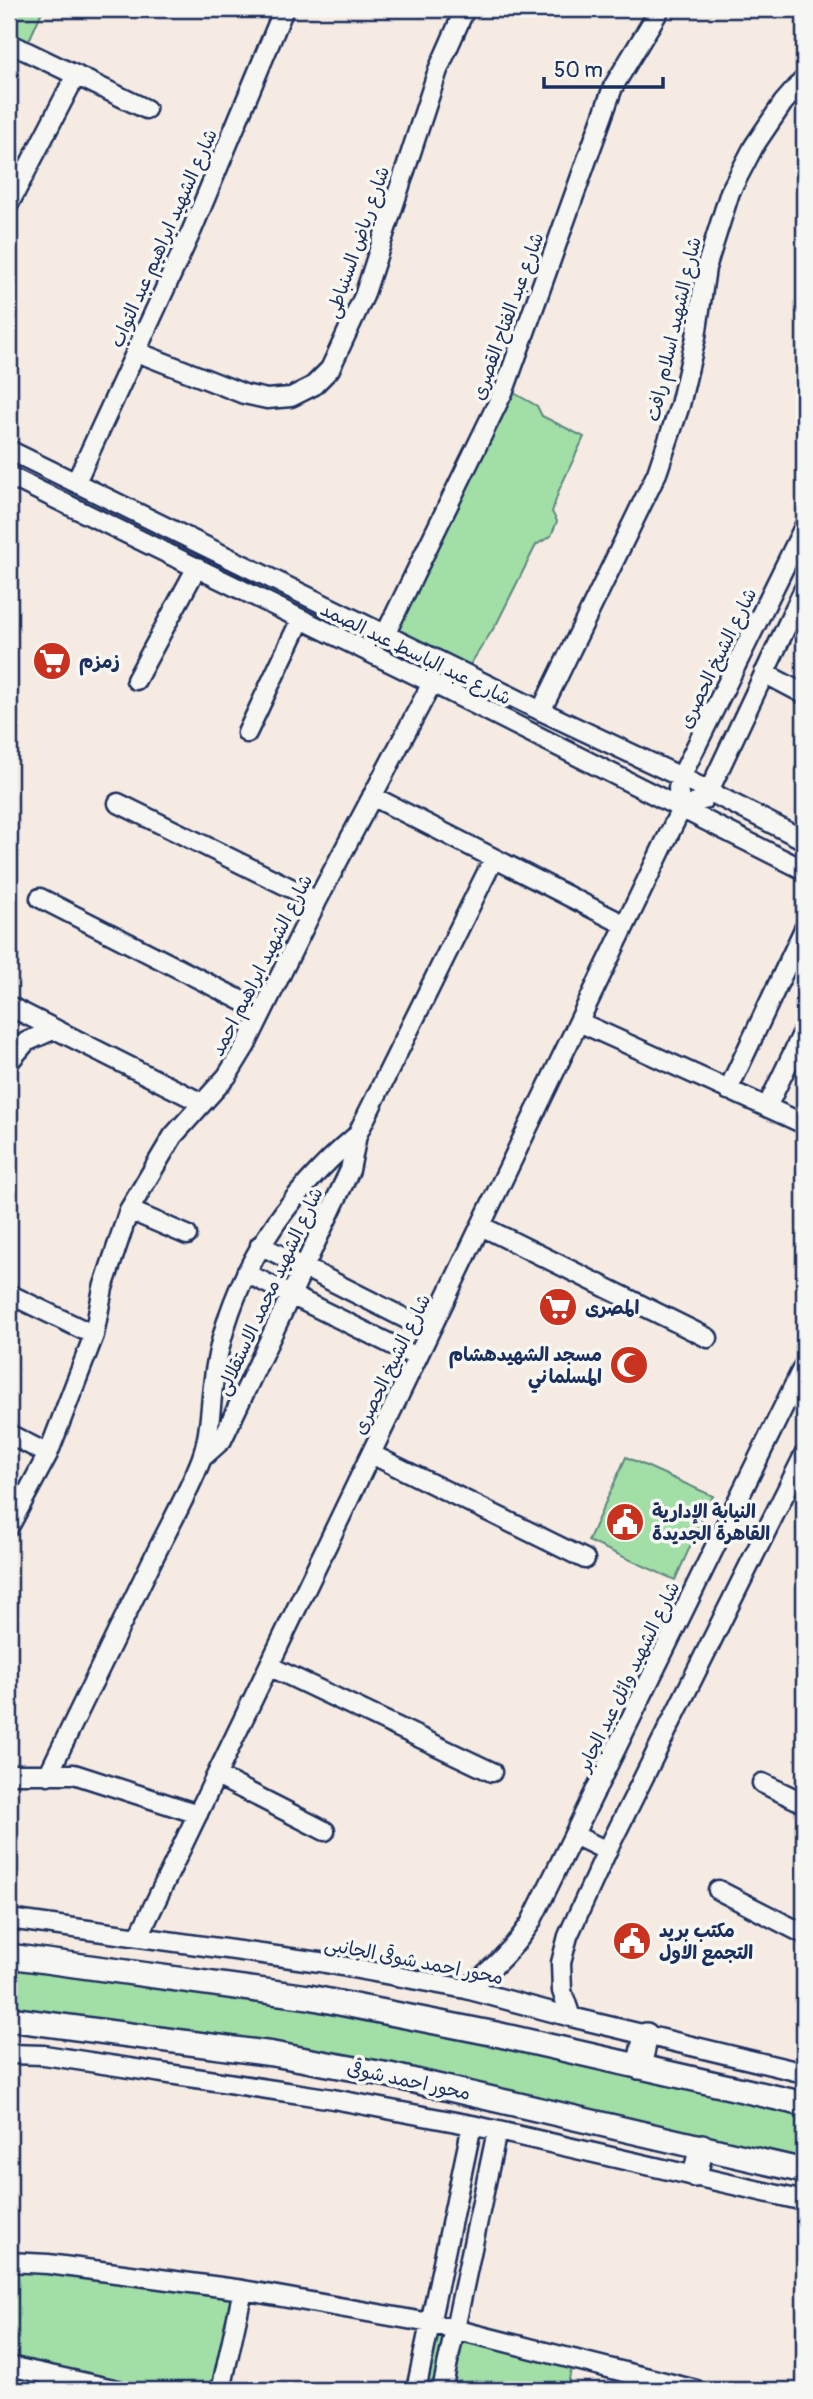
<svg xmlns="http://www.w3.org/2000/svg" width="813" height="2399" viewBox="0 0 813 2399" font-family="Pangolin,'Playpen Sans Arabic',sans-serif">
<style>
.green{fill:#a1dfa6;stroke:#5e8782;stroke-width:2}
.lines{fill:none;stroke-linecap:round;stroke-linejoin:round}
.minor-casing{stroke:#1b2f5e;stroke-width:23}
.major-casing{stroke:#1b2f5e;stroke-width:28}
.minor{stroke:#f6f6f2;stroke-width:18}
.major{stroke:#f6f6f2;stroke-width:23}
.labels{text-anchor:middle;stroke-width:7;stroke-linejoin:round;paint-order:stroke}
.street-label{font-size:19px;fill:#1b2f5e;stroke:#f6f6f2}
.poi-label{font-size:19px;font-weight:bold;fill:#1b2f5e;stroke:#f6f6f2;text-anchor:start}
</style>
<rect width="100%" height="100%" fill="#f5ebe2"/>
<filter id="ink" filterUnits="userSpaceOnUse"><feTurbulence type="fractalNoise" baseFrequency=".0143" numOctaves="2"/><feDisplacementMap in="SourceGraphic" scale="14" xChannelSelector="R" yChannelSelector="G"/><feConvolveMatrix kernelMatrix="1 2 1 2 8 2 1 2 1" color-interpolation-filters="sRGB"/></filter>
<g filter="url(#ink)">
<path class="green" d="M9,9H43L28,43L9,33Z
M505,388L537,406L542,416L584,437L559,490L552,512L557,521L551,536L536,545L497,623L464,674L385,635Z
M626,1457L713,1496L675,1580L588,1541Z
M9,1956L309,1997L804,2104V2171L574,2117L9,2019Z
M9,2262L243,2290L221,2390H118L9,2366Z
M430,2323L573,2359L567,2390H416Z"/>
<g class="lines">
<defs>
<path id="minor" d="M9,43L146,109
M9,204L76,75
M137,352L244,394L267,399L291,397L313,386L330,369L364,296L438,70L465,9
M9,450L541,711L681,777L804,840
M9,476L432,683L804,870
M76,482L192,230L284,9
M385,635L505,388L613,87L660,9
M764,673L804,694
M136,680L197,567
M541,711L657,473L680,405L696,337L706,268L730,192L754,146L783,103L804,79
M247,733L301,619
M372,796L625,925
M118,803L317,901
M681,809L703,800L709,791L804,589
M40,898L262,1011
M9,1006L202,1103
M579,1022L804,1124
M9,1062L26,1042L55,1029
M728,1090L804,929
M767,1107L804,1030
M129,1210L187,1235
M481,1226L708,1338
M260,1245L430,1331
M246,1273L417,1357
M9,1294L94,1335
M9,1434L48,1454
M371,1454L585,1559
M203,1457L222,1440L350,1170L357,1135L494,858
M9,1527L48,1454L94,1335L103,1288L129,1210L173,1136L227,1076L246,1045L317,901L432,683
M269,1666L492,1772
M9,1774H74L198,1814
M48,1775C82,1705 116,1635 150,1565C167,1530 187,1496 201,1460C212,1432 210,1395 216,1365C233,1272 286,1195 357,1135
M217,1776L325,1831
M762,1783L804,1803
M574,1835L607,1851
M718,1890L804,1934
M9,1919L320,1962L466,1989L571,2017L804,2073
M139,1936L681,809L678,788L681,777L804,527
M466,1989C493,1970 512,1950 530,1924L804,1365
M571,2017L562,1991L561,1963L568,1936L607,1851L804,1455
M9,2054L44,2055L333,2099L472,2125L804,2201
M9,2262L48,2264L243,2290L430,2323L696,2390
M9,2366L118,2390
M221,2390L243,2290
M416,2390L472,2125
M442,2390L497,2131"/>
<path id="major" d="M9,1956L309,1997L496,2034L804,2104
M9,2019L273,2054L389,2075L804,2171
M639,2067L646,2035
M695,2175L702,2146"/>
</defs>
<use href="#minor" class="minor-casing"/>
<use href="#major" class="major-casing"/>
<use href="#minor" class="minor"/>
<use href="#major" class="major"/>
</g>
</g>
<defs>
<symbol id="supermarket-disc" viewBox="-11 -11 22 22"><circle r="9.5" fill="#c8321e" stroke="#f6f6f2"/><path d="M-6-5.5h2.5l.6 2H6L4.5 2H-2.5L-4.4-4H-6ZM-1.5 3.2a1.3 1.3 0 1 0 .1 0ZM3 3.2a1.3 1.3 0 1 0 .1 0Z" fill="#fff"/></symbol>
<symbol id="mosque-disc" viewBox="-11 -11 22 22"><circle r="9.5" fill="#c8321e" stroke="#f6f6f2"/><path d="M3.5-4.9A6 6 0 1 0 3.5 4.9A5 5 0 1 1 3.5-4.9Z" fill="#fff"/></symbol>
<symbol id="civic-disc" viewBox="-11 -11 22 22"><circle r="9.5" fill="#c8321e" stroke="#f6f6f2"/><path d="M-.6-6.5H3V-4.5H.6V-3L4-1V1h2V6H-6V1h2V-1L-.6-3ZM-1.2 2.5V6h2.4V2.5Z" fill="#fff"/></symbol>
</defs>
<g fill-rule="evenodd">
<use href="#supermarket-disc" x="30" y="639" width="44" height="44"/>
<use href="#supermarket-disc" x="536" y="1285" width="44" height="44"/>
<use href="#mosque-disc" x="607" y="1343" width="44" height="44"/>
<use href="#civic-disc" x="603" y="1500" width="44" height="44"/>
<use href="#civic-disc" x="610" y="1919" width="44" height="44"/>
</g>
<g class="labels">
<g class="street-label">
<text transform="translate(163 238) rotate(-66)" y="7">شارع الشهيد ابراهيم عبد التواب</text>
<text transform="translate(357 242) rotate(-71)" y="7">شارع رياض السنباطى</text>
<text transform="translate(507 316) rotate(-70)" y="7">شارع عبد الفتاح القصرى</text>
<text transform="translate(673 329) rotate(-77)" y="7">شارع الشهيد اسلام رافت</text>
<text transform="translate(416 653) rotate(26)" y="7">شارع عبد الباسط عبد الصمد</text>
<text transform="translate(717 658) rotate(-64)" y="7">شارع الشيخ الحصرى</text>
<text transform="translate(261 965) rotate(-63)" y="7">شارع الشهيد ابراهيم احمد</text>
<text transform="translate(269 1291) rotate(-65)" y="7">شارع الشهيد محمد الاستقلالى</text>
<text transform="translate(391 1364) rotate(-64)" y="7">شارع الشيخ الحصرى</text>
<text transform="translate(628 1676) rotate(-64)" y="7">شارع الشهيد وائل عبد الجابر</text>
<text transform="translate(414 1960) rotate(11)" y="7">محور احمد شوقى الجانبى</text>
<text transform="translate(409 2080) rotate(12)" y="7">محور احمد شوقى</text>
</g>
<g class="poi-label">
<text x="79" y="668">زمزم</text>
<text x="585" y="1314">المصرى</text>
<text x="602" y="1361" text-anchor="end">مسجد الشهيدهشام<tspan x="602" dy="22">المسلماني</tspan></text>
<text x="652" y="1518">النيابة الإدارية<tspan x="652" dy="22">القاهرة الجديدة</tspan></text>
<text x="659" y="1937">مكتب بريد<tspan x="659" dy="22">التجمع الاول</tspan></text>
</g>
</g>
<rect width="813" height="2399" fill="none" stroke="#f6f6f2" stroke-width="35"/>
<rect x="18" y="18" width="778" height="2364" fill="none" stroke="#1b2f5e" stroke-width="2.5" filter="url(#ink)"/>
<path d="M544 77v10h119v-10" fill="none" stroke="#1b2f5e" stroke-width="3.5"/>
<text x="554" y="77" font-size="21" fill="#1b2f5e" stroke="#f6f6f2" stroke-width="5" paint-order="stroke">50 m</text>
</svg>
